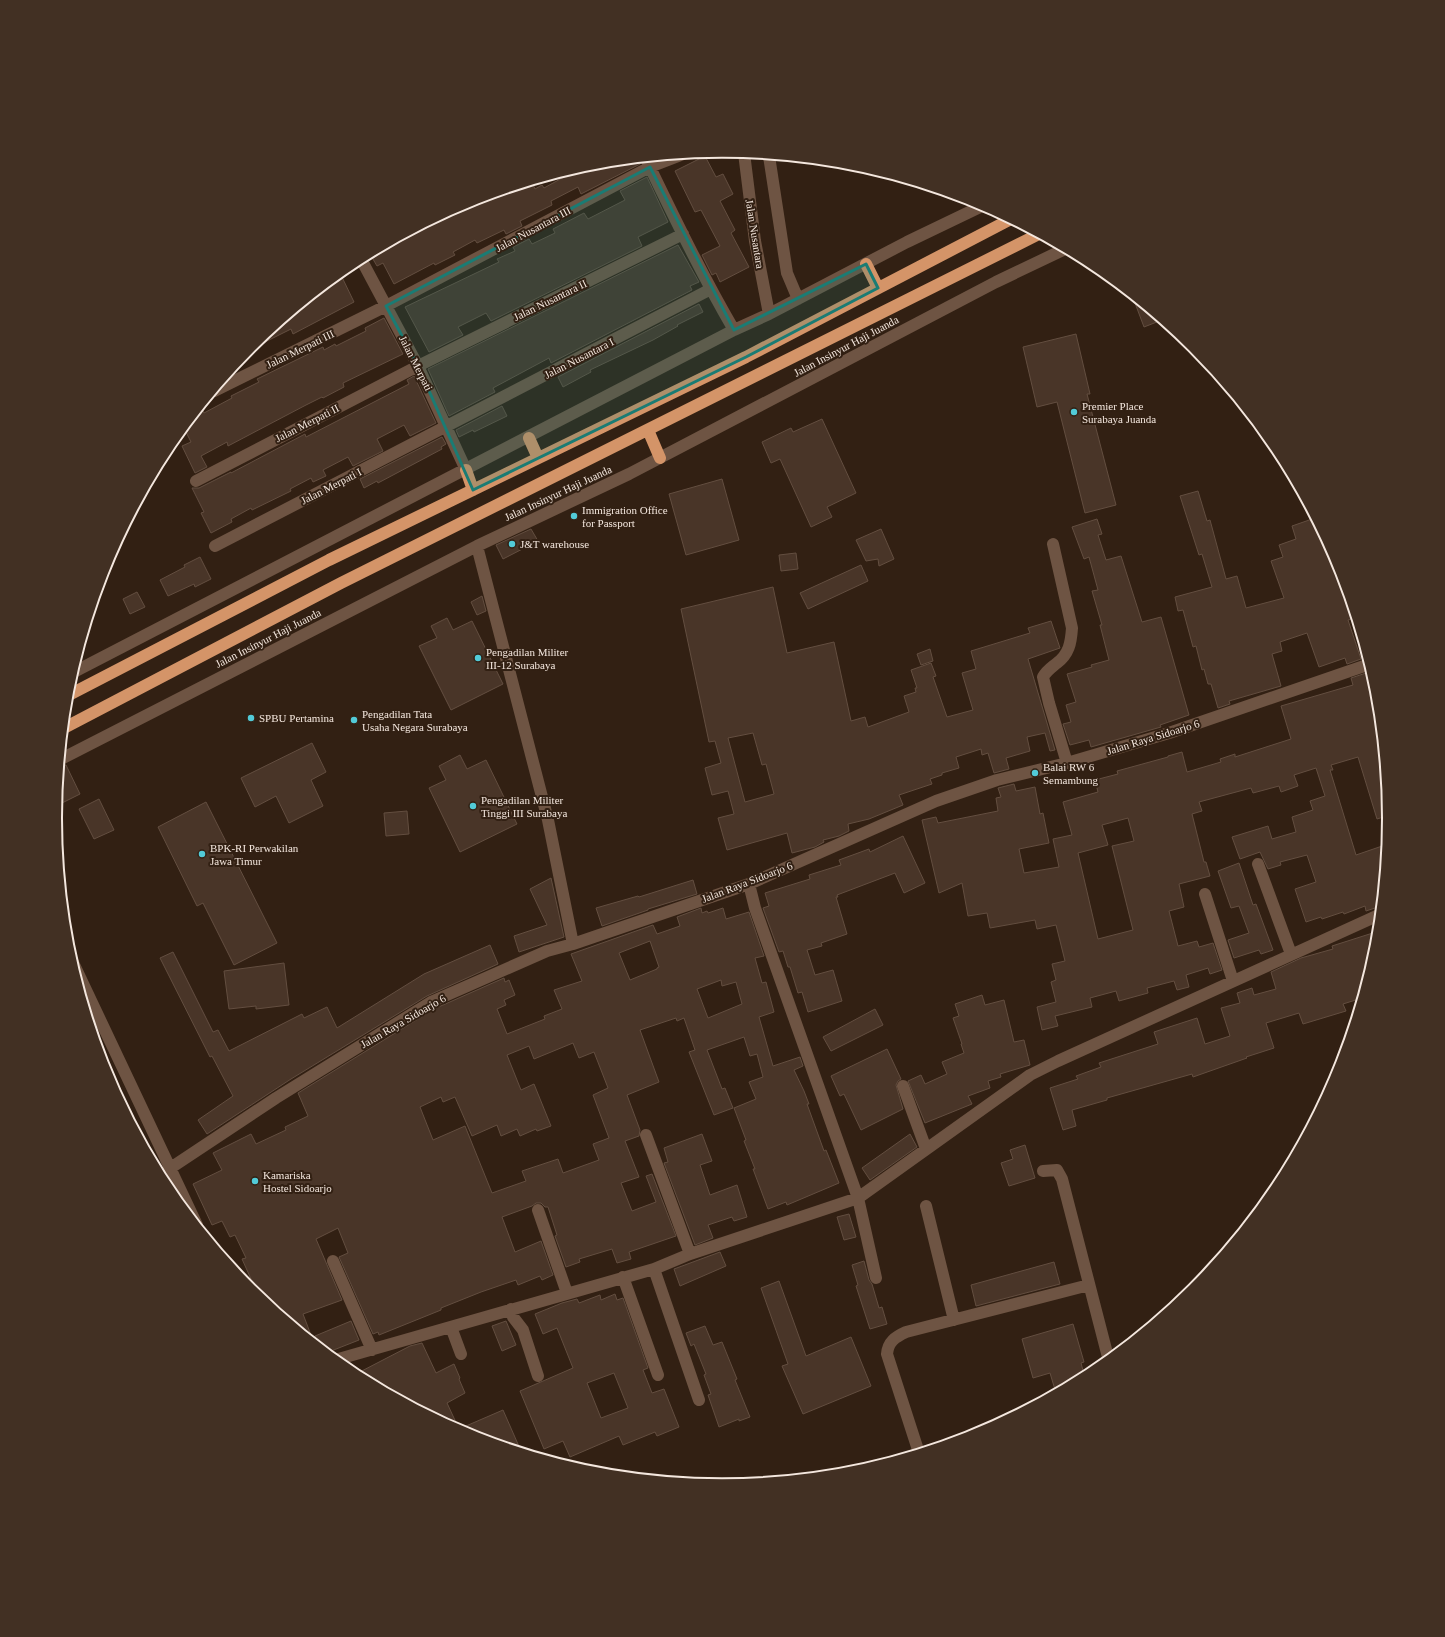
<svg xmlns="http://www.w3.org/2000/svg" width="1445" height="1637" viewBox="0 0 1445 1637" font-family="'Times New Roman',serif">
<style>
.building{fill:#493528;stroke:#634e40;fill-rule:evenodd}
.lines{fill:none;stroke-linecap:round;stroke-linejoin:round}
.minor{stroke:#6e5443;stroke-width:12}
.highway{stroke:#d49468;stroke-width:12}
.marked{fill:#1a7c74;fill-opacity:0.2;stroke:#1a7c74;stroke-width:3;stroke-linejoin:round}
.poi-dot{fill:#52cbd8;stroke:#322013;stroke-width:1.5}
.labels{text-anchor:middle;stroke-width:4;stroke-linejoin:round;paint-order:stroke}
.street-label{font-size:11px;fill:#f4e7de;stroke:#322013}
.poi-label{font-size:11px;fill:#f4e7de;stroke:#322013;text-anchor:start}
.rim{fill:none;stroke:#f4e7de;stroke-width:2}
</style>
<rect width="100%" height="100%" fill="#322013"/>
<path class="building" d="M705,156L716,177L723,174L733,194L720,201L735,230L731,233L749,267L720,282L716,273L712,275L702,255L720,246L701,210L695,212L675,171Z
M639,159L640,164L581,194L578,187L551,201L552,205L520,221L522,226L506,234L504,230L477,243L475,240L453,252L455,255L435,265L434,263L394,284L383,263L377,266L370,254L470,201L532,182L535,189L542,185L544,188L582,167L592,164Z
M647,177L668,222L638,237L642,246L491,321L486,313L458,327L463,335L429,352L405,307L499,262L497,259L515,251L513,247L529,239L532,244L555,233L553,229L584,213L588,219L625,200L620,191Z
M678,245L699,282L690,286L692,290L551,363L549,358L493,388L495,392L449,416L428,369Z
M340,273L354,302L293,334L291,329L263,343L260,339Z
M1132,295L1162,320L1144,327Z
M699,304L703,312L677,325L678,326L653,340L590,370L591,372L563,387L558,377Z
M384,318L403,354L343,383L344,387L323,398L322,397L306,405L228,446L227,442L201,456L207,467L195,473L182,446L191,442L184,428L194,415L203,411L204,413L232,398L231,396L259,382L257,379L323,347L324,350L335,344L336,346L366,331L365,328Z
M1076,334L1090,394H1087L1116,505L1085,513L1057,402L1037,407L1023,347Z
M414,376L436,423L410,436L404,425L377,439L383,451L353,466L348,457L323,470L326,476L313,482L311,478L290,489L291,491L252,510L251,508L231,519L232,522L211,533L201,513L204,512L192,488H199L231,472V473L305,434L306,437L409,384L407,380Z
M502,406L507,416L474,432L473,430L459,437L456,430Z
M822,419L856,493L827,507L832,517L811,527L780,459L771,463L762,442L791,428L793,432Z
M442,437L446,444L441,447L442,449L378,483L377,481L364,488L360,479Z
M722,479L739,540L686,555L669,494Z
M1198,491L1207,521L1210,520L1226,579L1237,576L1246,608L1284,598L1271,561L1283,557L1279,545L1296,539L1292,526L1315,518L1339,563L1340,565L1335,567L1344,592L1347,590L1356,618L1348,620L1361,659L1347,664L1345,658L1319,667L1307,633L1280,642L1282,651L1272,654L1281,686L1229,701L1230,704L1218,708L1211,684H1208L1204,669L1202,670L1196,646L1193,647L1183,610L1178,611L1175,597L1212,587L1202,554L1199,555L1180,496Z
M1097,519L1102,534L1098,535L1106,560L1121,556L1142,622L1161,617L1189,715L1160,725L1161,727L1091,747L1089,740L1070,745L1063,724L1071,722L1066,705L1076,702L1067,674L1092,667L1091,665L1109,660L1100,625H1102L1092,591L1098,590L1089,557L1084,559L1072,527Z
M531,529L538,541L503,559L496,545Z
M881,529L894,559L879,566L878,559L866,561L856,540Z
M796,553L798,569L781,571L779,555Z
M200,557L211,579L195,587L194,584L168,596L160,580L185,567L184,565Z
M861,565L868,581L808,609L800,593Z
M773,587L787,653L834,642L851,721L865,717L868,727L909,712L904,696L916,692L915,688H917L911,670L931,663L936,676L933,677L947,717L973,710L962,673L976,669L971,651L1030,633L1028,628L1051,621L1060,648L1028,659L1055,750L1050,751L1045,733L1027,737L1030,751L1006,758L1009,769L994,773L988,753L982,755L981,749L956,757L959,768L942,773V775L930,779L932,784L899,795L903,805L869,819L848,824L849,831L839,836L823,840L824,842L815,847L792,853L787,833L727,850L718,818L734,814L728,791L712,795L705,768L721,763L715,741L709,742L681,609ZM753,733L762,765L766,764L774,794L745,802L728,738Z
M137,592L145,607L130,614L123,599Z
M482,596L486,611L477,615L471,602Z
M447,618L453,630L472,621L503,684L451,710L419,646L437,638L431,626Z
M930,649L933,661L921,665L917,654Z
M1366,673L1370,688L1376,686L1377,688L1390,815L1377,819L1358,757L1331,765L1333,770H1330L1356,855L1388,844L1381,906L1366,911L1365,906L1344,914L1343,912L1322,919L1321,917L1306,922L1295,889L1316,882L1307,855L1280,862L1281,865L1268,869L1260,852L1240,859L1232,837L1268,826L1272,839L1296,832L1292,817L1313,810L1310,801L1325,796L1316,768L1294,775L1298,786L1281,792L1279,786L1253,793L1251,788L1199,802L1202,811L1192,814L1204,862H1206L1210,876L1179,884L1184,907L1169,911L1178,946L1197,941L1199,947L1213,943L1222,970L1210,974L1208,968L1186,975L1189,987L1177,990L1174,981L1147,988L1148,993L1119,1001L1116,991L1090,998L1092,1007L1055,1016L1058,1026L1042,1030L1037,1007L1056,1002L1051,982L1056,980L1052,964L1065,961L1056,925L1037,929L1035,920L990,928L987,913L968,916L962,883L939,893L922,820L936,817L938,823L998,811L996,798L1001,797L998,788L1014,784L1016,791L1035,787L1040,814L1043,813L1049,843L1019,849L1024,873L1059,867L1053,839L1072,835L1063,802L1098,792L1095,780L1118,774L1117,771L1168,757V756L1182,752L1187,772L1221,762L1220,759L1235,754V757L1291,739L1281,706L1353,685L1351,678ZM1128,818L1134,841L1112,846L1133,930L1098,939L1078,853L1108,845L1102,825Z
M312,743L326,772L311,780L323,806L289,823L276,796L255,807L241,778Z
M460,755L467,769L486,760L517,824L460,852L429,788L446,780L439,766Z
M66,765L80,794L56,806L60,766Z
M99,799L114,830L94,839L79,809Z
M206,802L277,943L234,965L203,903L197,906L158,827Z
M407,811L409,834L386,836L384,813Z
M903,836L925,883L904,893L895,873L837,895L838,897H836L847,934L821,943L822,946L807,950L815,975L833,970L842,1001L808,1012L802,992L798,993L790,967H788L783,951L779,952L763,908L769,906L765,893L810,879L809,875L841,865L839,860L869,849L870,852Z
M1239,863L1253,905L1256,904L1273,950L1261,954L1259,950L1234,958L1228,940L1249,933L1239,906L1231,908L1218,871Z
M551,878L564,937L519,952L514,936L547,925L530,889Z
M693,880L697,894L648,909V910L602,926L596,908L638,896L639,897Z
M701,908L702,913L707,911L708,913L723,908L726,919L749,912L764,956L755,958L762,983L766,982L774,1012L759,1017L773,1066L800,1057L803,1066L794,1070L804,1091L809,1104H807L824,1151L826,1150L839,1183L787,1205L786,1202L768,1209L753,1169H755L744,1141L746,1140L734,1108L756,1099L749,1082L763,1077L757,1054L750,1056L744,1037L707,1050L722,1089L725,1088L733,1108L714,1115L689,1052L695,1050L684,1018L677,1021L676,1018L640,1030L659,1082L627,1095L640,1130L639,1136L625,1141L639,1177L621,1183L632,1211L656,1202L646,1176L652,1174L676,1236L629,1252L631,1259L617,1263L612,1249L579,1259L580,1262L566,1267L555,1236L557,1235L548,1207H545L541,1203H536L532,1206L502,1217L515,1252L541,1241L553,1275L542,1280L540,1276L518,1285L516,1280L481,1292L441,1308V1310L379,1335L378,1332L373,1334L339,1257L348,1253L338,1228L316,1239L342,1300L303,1314L314,1343L255,1294L250,1280L251,1279L242,1259L246,1258L235,1235L230,1237L222,1221L212,1225L193,1184L222,1170L213,1153L251,1134L256,1144L286,1130L285,1127L308,1116L298,1093L434,1009L504,978L505,982L509,980L515,995L504,1000L506,1005L497,1009L507,1034L545,1019L544,1016L562,1009L554,990L582,981L571,954L653,925L657,934L680,926L677,917ZM650,941L659,967L657,968V969L630,980L619,953ZM721,980L722,986L736,982L742,1004L708,1018L697,989ZM573,1043L579,1058L594,1052L608,1088L593,1095L609,1138L593,1144L599,1160L563,1173L558,1159L522,1171L526,1181L492,1193L465,1126L433,1140L420,1107L441,1097L443,1102L455,1097L472,1136L497,1125L501,1136L517,1129L520,1136L536,1129L537,1131L551,1126L534,1084L521,1090L507,1055L529,1046L534,1059Z
M1379,931L1377,949L1362,998L1343,1004L1346,1011L1303,1024L1299,1013L1266,1023L1274,1048L1246,1057L1247,1058L1193,1077L1192,1074L1107,1098V1100L1072,1110L1076,1126L1063,1130L1050,1088L1078,1079L1076,1076L1101,1067L1099,1063L1158,1044L1154,1032L1197,1018L1205,1044L1230,1036L1221,1008L1240,1003L1237,993L1252,988L1254,995L1276,989L1271,972L1301,958L1333,949L1332,946Z
M490,945L498,964L427,996L291,1079L207,1134L198,1120L233,1096L212,1056L210,1057L160,958L173,952L213,1032L218,1030L229,1051L302,1014L304,1018L327,1007L337,1028L424,974Z
M284,963L289,1005L256,1009V1006L229,1009L224,971Z
M982,995L985,1005L1004,1000L1014,1042L1024,1040L1030,1065L1000,1074L1001,1077L988,1081L990,1088L968,1096L972,1104L925,1123L908,1081L921,1075L925,1084L947,1074L942,1062L964,1053L961,1044H962L953,1018L959,1016L955,1004Z
M875,1009L883,1025L831,1051L823,1037Z
M887,1049L901,1079L898,1081L896,1085L903,1109L861,1130L844,1094L840,1096L831,1076Z
M702,1134L712,1161L700,1165L710,1195L737,1185L747,1217L734,1221L732,1217L708,1225L713,1238L695,1245L664,1163L668,1162L664,1148Z
M910,1134L917,1147L870,1180L862,1168Z
M1025,1145L1035,1178L1009,1186L1001,1163L1013,1159L1010,1150Z
M849,1214L856,1237L844,1240L837,1217Z
M720,1252L726,1266L680,1286L674,1269Z
M864,1261L869,1280L872,1284L879,1308L882,1307L887,1324L870,1329L856,1286L858,1285L852,1265Z
M1054,1262L1060,1284L976,1306L971,1285Z
M779,1281L806,1356L851,1337L871,1386L803,1414L782,1366L788,1364L761,1288Z
M615,1294L617,1300L623,1298L648,1368L643,1370L652,1393L664,1389L679,1427L657,1436L655,1432L623,1445L619,1436L570,1457L563,1441L544,1449L520,1391L573,1368L557,1328L543,1334L535,1314L562,1303L577,1299L579,1303L600,1295L601,1300ZM614,1373L628,1408L601,1418L587,1383Z
M351,1321L359,1340L326,1353L319,1347L315,1336Z
M506,1321L516,1345L502,1351L492,1326Z
M1073,1324L1084,1362L1081,1363L1085,1378L1056,1393L1050,1373L1033,1378L1022,1339Z
M705,1326L713,1345L722,1342L737,1379L735,1380L750,1417L739,1421V1419L719,1427L708,1395L711,1394L704,1375L706,1374L694,1344L691,1346L686,1333Z
M422,1343L436,1373L454,1364L460,1378L459,1379L465,1393L447,1403L459,1429L503,1410L521,1451L467,1435L354,1375L410,1346Z"/>
<g class="lines">
<path class="minor" d="M744,153L755,241L769,314
M769,156L787,273L798,299
M646,159C674,217 702,275 734,330
M361,259L418,366L466,470
M214,391L386,306L650,167L681,155
M196,481L418,366L683,234
M1053,544L1072,628C1071,643 1069,654 1057,663C1051,668 1047,670 1043,677L1049,703L1067,763
M215,546L711,289
M477,546L548,820L573,944
M72,673L734,330L769,314L907,242L984,205
M61,759L477,546L629,474L996,282L1065,249
M1258,864L1291,954
M749,884L755,908L858,1198L876,1278
M1205,894L1233,981
M69,954L197,1225
M903,1086L926,1149
M646,1135L690,1254
M1043,1171L1057,1170L1062,1179L1109,1361
M160,1175L276,1098L431,1002L547,951L573,944L749,884L936,801L997,780L1067,763L1169,733L1370,664
M926,1206L954,1320
M538,1210L567,1293
M333,1261L372,1350
M654,1269L699,1400
M623,1277L658,1375
M511,1309L513,1317L523,1330L538,1376
M451,1327L461,1354
M335,1360L654,1269L690,1254L858,1198L1030,1075L1058,1061L1381,914
M919,1453L887,1354C888,1342 895,1337 906,1332L1089,1285"/>
<path class="highway" d="M866,264L878,288
M648,430L660,458
M529,438L538,458
M466,470L473,490
M67,696L329,560L746,357L1011,219
M64,728L341,583L1039,234"/>
</g>
<path class="marked" d="M650,167L734,330L866,264L878,288L746,357L473,490L418,366L386,306Z"/>
<g class="poi-dot">
<circle cx="1074" cy="412" r="4"/>
<circle cx="574" cy="516" r="4"/>
<circle cx="512" cy="544" r="4"/>
<circle cx="478" cy="658" r="4"/>
<circle cx="251" cy="718" r="4"/>
<circle cx="354" cy="720" r="4"/>
<circle cx="1035" cy="773" r="4"/>
<circle cx="473" cy="806" r="4"/>
<circle cx="202" cy="854" r="4"/>
<circle cx="255" cy="1181" r="4"/>
</g>
<g class="labels">
<g class="street-label">
<text transform="translate(533 229) rotate(-28)" y="4">Jalan Nusantara III</text>
<text transform="translate(755 234) rotate(81)" y="4">Jalan Nusantara</text>
<text transform="translate(550 300) rotate(-26)" y="4">Jalan Nusantara II</text>
<text transform="translate(846 346) rotate(-28)" y="4">Jalan Insinyur Haji Juanda</text>
<text transform="translate(300 349) rotate(-26)" y="4">Jalan Merpati III</text>
<text transform="translate(579 358) rotate(-27)" y="4">Jalan Nusantara I</text>
<text transform="translate(416 363) rotate(63)" y="4">Jalan Merpati</text>
<text transform="translate(307 423) rotate(-27)" y="4">Jalan Merpati II</text>
<text transform="translate(331 486) rotate(-27)" y="4">Jalan Merpati I</text>
<text transform="translate(558 493) rotate(-25)" y="4">Jalan Insinyur Haji Juanda</text>
<text transform="translate(268 638) rotate(-27)" y="4">Jalan Insinyur Haji Juanda</text>
<text transform="translate(1153 737) rotate(-17)" y="4">Jalan Raya Sidoarjo 6</text>
<text transform="translate(747 882) rotate(-21)" y="4">Jalan Raya Sidoarjo 6</text>
<text transform="translate(403 1021) rotate(-30)" y="4">Jalan Raya Sidoarjo 6</text>
</g>
<g class="poi-label">
<text x="1082" y="410">Premier Place<tspan x="1082" dy="13">Surabaya Juanda</tspan></text>
<text x="582" y="514">Immigration Office<tspan x="582" dy="13">for Passport</tspan></text>
<text x="520" y="548">J&amp;T warehouse</text>
<text x="486" y="656">Pengadilan Militer<tspan x="486" dy="13">III-12 Surabaya</tspan></text>
<text x="362" y="718">Pengadilan Tata<tspan x="362" dy="13">Usaha Negara Surabaya</tspan></text>
<text x="259" y="722">SPBU Pertamina</text>
<text x="1043" y="771">Balai RW 6<tspan x="1043" dy="13">Semambung</tspan></text>
<text x="481" y="804">Pengadilan Militer<tspan x="481" dy="13">Tinggi III Surabaya</tspan></text>
<text x="210" y="852">BPK-RI Perwakilan<tspan x="210" dy="13">Jawa Timur</tspan></text>
<text x="263" y="1179">Kamariska<tspan x="263" dy="13">Hostel Sidoarjo</tspan></text>
</g>
</g>
<path d="M0 0H1445V1637H0ZM62 818a660 660 0 1 1 1320 0a660 660 0 1 1-1320 0Z" fill="#423023" fill-rule="evenodd"/>
<path class="rim" d="M62 818a660 660 0 1 1 1320 0a660 660 0 1 1-1320 0Z"/>
</svg>
